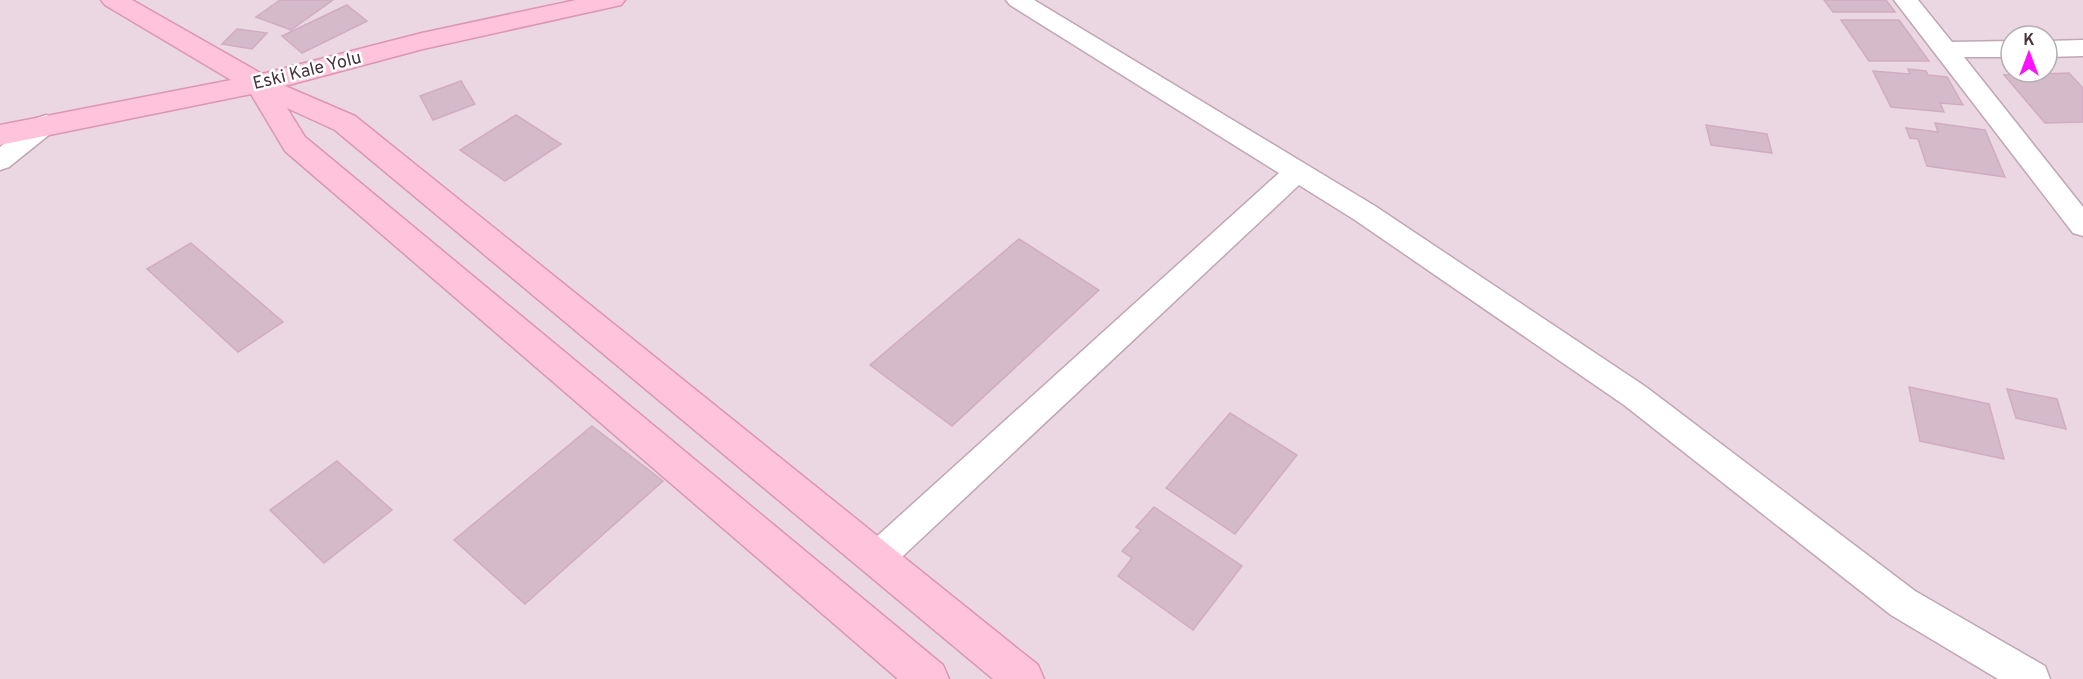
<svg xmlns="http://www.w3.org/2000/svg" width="2083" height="679" viewBox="0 0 2083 679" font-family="Overpass,sans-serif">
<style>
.residential{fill:#ebd7e1;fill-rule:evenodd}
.building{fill:#d5bac9;stroke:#d0adc1;stroke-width:1.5}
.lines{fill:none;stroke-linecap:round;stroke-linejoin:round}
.street-casing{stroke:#bfa7b4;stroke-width:3}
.secondary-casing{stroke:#db96b4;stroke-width:3}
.street{fill:#fff;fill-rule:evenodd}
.secondary{fill:#ffc3dc;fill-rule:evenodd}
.labels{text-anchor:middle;stroke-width:5;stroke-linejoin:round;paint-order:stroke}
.street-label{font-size:18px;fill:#46343e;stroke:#fff}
</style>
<rect width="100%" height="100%" fill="#f3e5ec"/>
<path class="residential" d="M0,0H2083V679H0ZM2011,36H2047V72H2011Z"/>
<path class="building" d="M280,0H333L291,30L256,17Z
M1824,0H1886L1895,12H1833Z
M347,5L367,21L302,53L282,36Z
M1841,20H1899L1929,61H1869Z
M237,29L267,33L252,49L222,44Z
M1908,69L1926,71L1928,75L1947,77L1963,105L1940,103L1944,112L1891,107L1873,71L1910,74Z
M2069,73L2083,88V122L2045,123L2004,75Z
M461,81L475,104L433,120L420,96Z
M516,115L561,144L505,181L460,150Z
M1935,123L1985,130L2005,177L1927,166L1918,139L1910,138L1906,128L1938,132Z
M1706,125L1767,134L1772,153L1711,145Z
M1019,239L1099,290L952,426L870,365Z
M191,243L283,322L238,352L147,269Z
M1909,387L1989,404L2004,459L1920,441Z
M2007,389L2057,399L2066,429L2016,418Z
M1230,413L1297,455L1235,534L1166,488Z
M592,426L663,481L525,604L454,540Z
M337,461L392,510L324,563L270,510Z
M1154,507L1242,566L1193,630L1118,576L1132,558L1122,551L1141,530L1136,527Z"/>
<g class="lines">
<defs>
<path id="street" d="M1006,0H1034L1375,206L1646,387L1915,591L2045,666L2050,679H1998L1891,615L1624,405L1355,220L1299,185L888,570L876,575L864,570L859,559L864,548L1279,173L1010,5Z
M1894,0H1918L1952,42L2011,41V57H1964L2083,207V236L2073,233Z
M2083,40V56L2047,57V41Z
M46,115L55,118L59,124L55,130L9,167L0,170V147L37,118Z"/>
<path id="secondary" d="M101,0H132L262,74L422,33L576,0H625L621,5L423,49L285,86L355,116L1038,665L1044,679H993L335,130L287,108L305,137L943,665L949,679H898L285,151L251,94L0,145V125L231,80L105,5Z"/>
</defs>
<use href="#street" class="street-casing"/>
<use href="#secondary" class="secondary-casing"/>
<use href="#street" class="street"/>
<use href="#secondary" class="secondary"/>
</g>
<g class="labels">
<g class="street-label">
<text transform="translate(307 70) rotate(-14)" y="6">Eski Kale Yolu</text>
</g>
</g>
<g transform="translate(2029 54)"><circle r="28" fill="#ffffff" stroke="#b5aeb2" stroke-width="1.5"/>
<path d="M0-4.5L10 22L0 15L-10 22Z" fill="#fb10ff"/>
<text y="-9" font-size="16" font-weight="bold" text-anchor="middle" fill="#46343e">K</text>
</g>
</svg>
